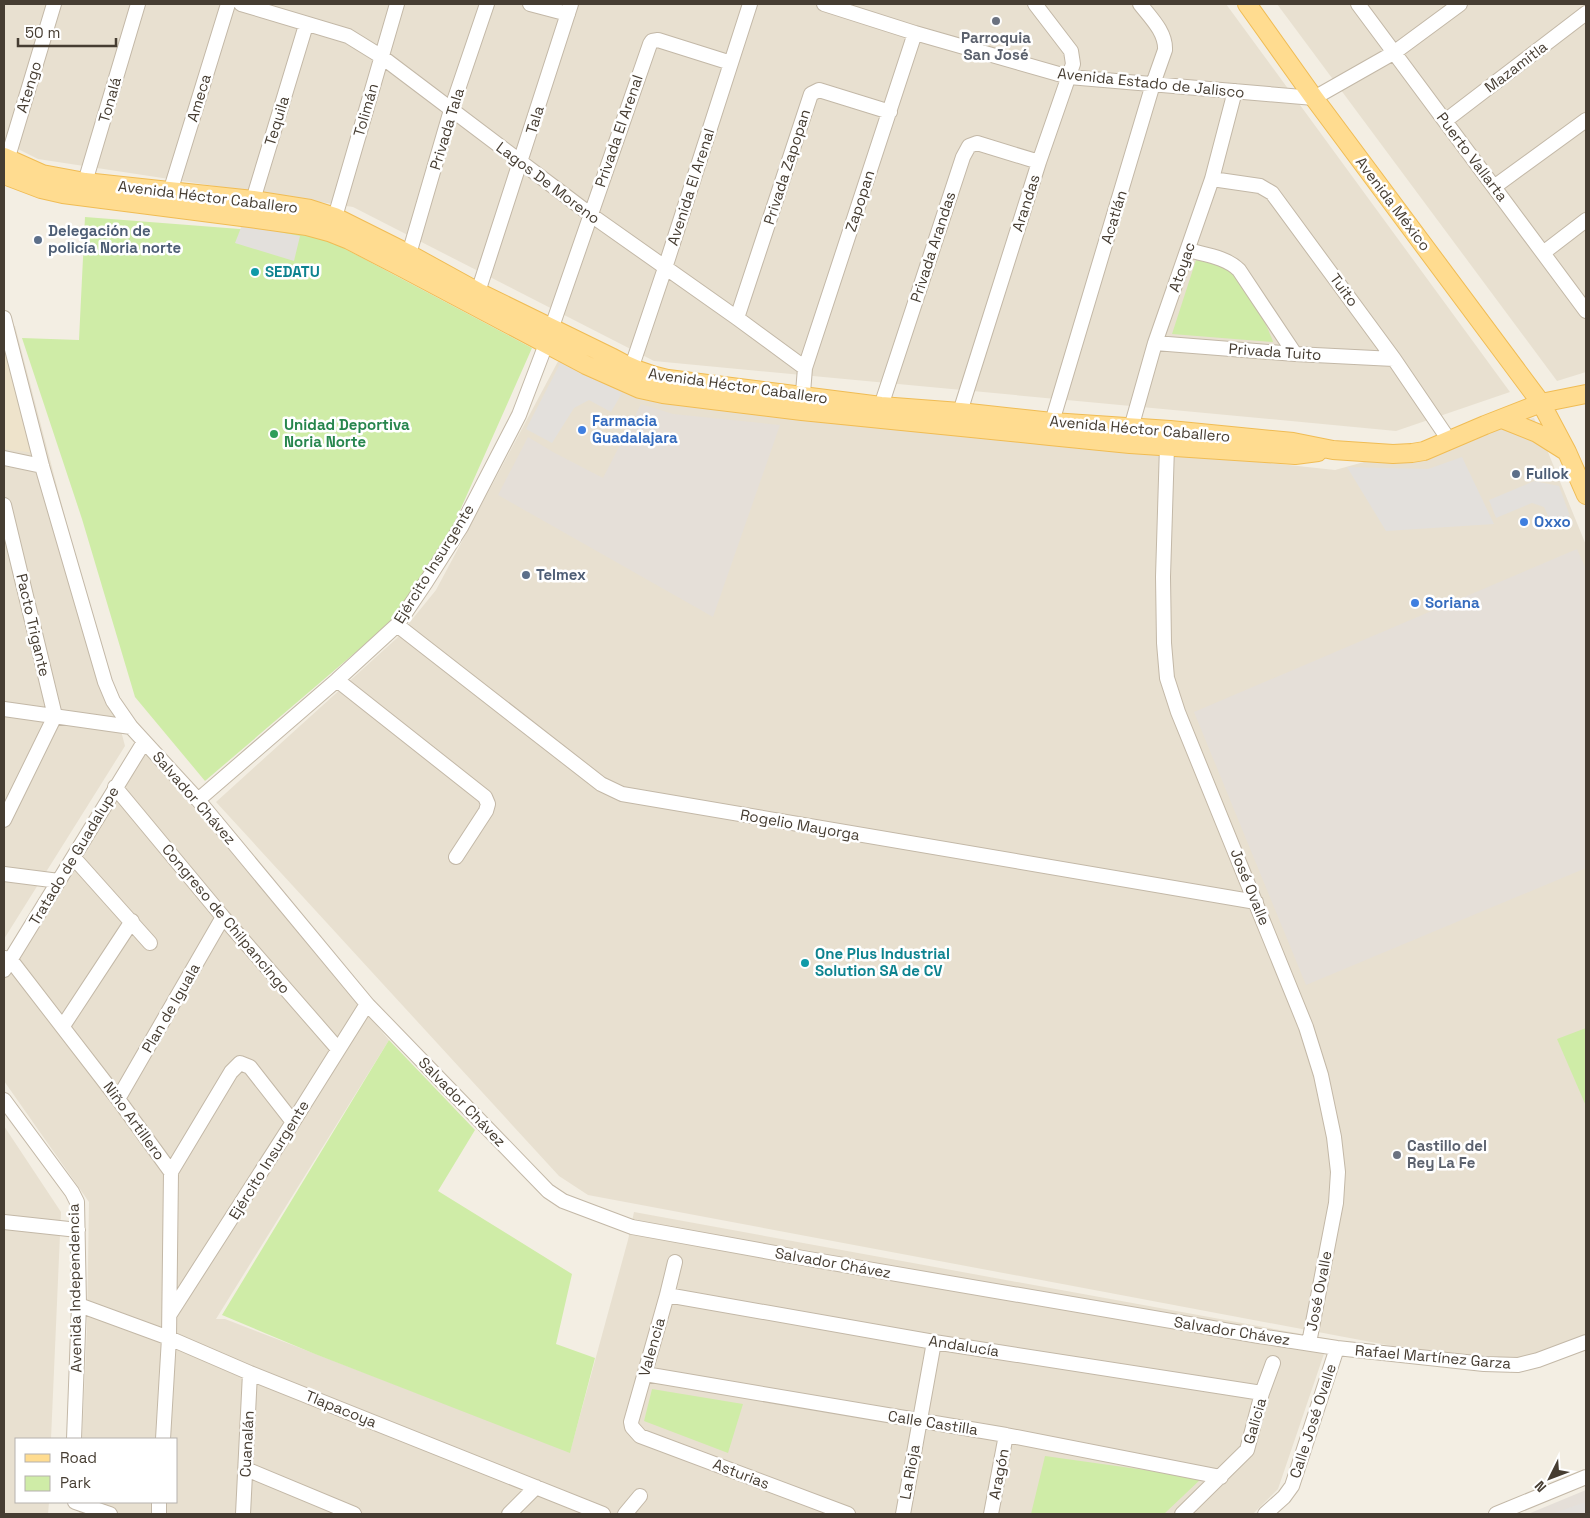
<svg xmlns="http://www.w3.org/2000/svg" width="1590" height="1518" viewBox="0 0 1590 1518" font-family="'Space Grotesk',sans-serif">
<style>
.residential{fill:#e8e0d0}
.industrial{fill:#e5dfd8}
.education{fill:#eee3cb}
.green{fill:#cfeca7}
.parking{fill:#e3e0dc}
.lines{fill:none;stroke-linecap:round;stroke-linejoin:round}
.minor-casing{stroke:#c3b8a7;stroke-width:16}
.major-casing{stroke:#f0bc54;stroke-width:20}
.minor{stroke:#fff;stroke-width:14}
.major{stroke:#ffdc90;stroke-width:18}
.worship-dot{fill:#6b7280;stroke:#fff;stroke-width:2}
.service-dot{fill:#5c6f8a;stroke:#fff;stroke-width:2}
.culture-dot{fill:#0f9aa8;stroke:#fff;stroke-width:2}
.shop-dot{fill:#3f7fe0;stroke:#fff;stroke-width:2}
.leisure-dot{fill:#2e9e5b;stroke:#fff;stroke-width:2}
.labels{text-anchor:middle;stroke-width:5;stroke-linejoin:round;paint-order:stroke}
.worship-label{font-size:15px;font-weight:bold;fill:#5b616d;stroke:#fff}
.street-label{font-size:15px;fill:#463d32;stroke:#fff}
.service-label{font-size:15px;font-weight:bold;fill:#4e5e75;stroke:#fff;text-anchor:start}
.culture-label{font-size:15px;font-weight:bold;fill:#0d838f;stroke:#fff;text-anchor:start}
.shop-label{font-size:15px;font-weight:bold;fill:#366cbe;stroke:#fff;text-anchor:start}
.leisure-label{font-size:15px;font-weight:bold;fill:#27864d;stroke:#fff;text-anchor:start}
</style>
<rect width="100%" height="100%" fill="#f3eee3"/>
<path class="residential" d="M4,4H1226L1510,392L1396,431L654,361L353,207L38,159L4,142Z
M1277,4H1586V372L1557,381Z
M4,326H15L125,746L4,939Z
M563,352L651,397L1335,470L1491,427L1534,418L1586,545V1334L1504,1367L588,1195L559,1176L216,802L397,638L436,590Z
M146,751L389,1040L216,1319H225L570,1452L628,1240L634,1212L1329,1339L1278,1489L1253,1514H79L80,1502H176V1439H82L87,1327L89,1202L4,1081V977Z
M4,1126L61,1212L51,1439H16V1502H49L48,1514H4Z"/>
<path class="industrial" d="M641,404L673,414L780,425L713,617L498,495L528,437L553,452L603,478Z
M1577,549L1586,569V868L1306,985L1194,712Z
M1586,1490V1514H1528Z"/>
<path class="education" d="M4,349L35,453L4,449Z"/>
<path class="green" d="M85,217L319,235L532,348L454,524L398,616L205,781L135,697L82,519L22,338L79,340Z
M1196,260C1205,262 1215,263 1223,266C1242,275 1267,323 1273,342L1172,334Z
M1586,1028V1106L1557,1039Z
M389,1040L475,1130L438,1191L572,1274L556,1344L595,1358L570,1453L315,1354L222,1315Z
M652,1389L743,1404L728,1453L644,1421Z
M1045,1456L1202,1478L1164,1514H1031Z"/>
<path class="parking" d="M242,225L300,236L294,261L235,243Z
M561,362L622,393L611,412L589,400L574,408L552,443L526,429Z
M1462,457L1494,524L1386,531L1347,467L1428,469Z
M1534,481L1559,486L1570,516L1552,525L1544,507L1532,503L1496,518L1489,500Z
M1586,1502V1514H1551Z"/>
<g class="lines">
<defs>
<path id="minor" d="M241,4L348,36L382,57L591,215L737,318L805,368
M530,4L568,14
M824,4L915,33L1069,77L1314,98L1395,52L1460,4
M1358,4L1586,311
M1445,121L1586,13
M5,167L54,4
M1212,179L1260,186L1272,193L1394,359L1449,440
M1494,187L1586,120
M85,191V182L138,4
M170,192L228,4
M251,210L253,200L306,25
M335,217L397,4
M1188,250C1206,255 1226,257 1239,270L1295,354
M1543,253L1586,220
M404,262L409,254L451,110L487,4
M478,292L571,4
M4,318L42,466L105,682L113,701L131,727L198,800L367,1004L548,1191L563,1201L632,1227L803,1258L1259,1336L1337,1348L1484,1364L1518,1365L1538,1360L1586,1342
M737,318L811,94L819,90L890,112
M1155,343L1295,354L1394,359
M631,369L665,268L750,4
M802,405L805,368L915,33
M960,412L1039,162L1073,64L1071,51L1035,4
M881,414V406L963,157L969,146L977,143L1039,162
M1051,431L1052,422L1153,84L1165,50C1166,32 1150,17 1140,4
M1130,435L1131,428L1155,343L1212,179L1235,91
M1169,438L1167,446L1163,577L1164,643L1167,678L1178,712L1306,1027L1321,1075L1334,1137L1338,1172L1336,1203L1309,1343
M4,458L42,466
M4,505L55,716L4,820
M397,625L601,784L622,794L1256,902
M337,680L485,797L488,804L486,811L456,857
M4,709L131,727
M115,787L223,917L338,1049
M198,800L337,680L397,625L426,582L461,527L519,415L546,344L650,44L652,41L658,40L731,63
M74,858L150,943
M4,874L59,881
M4,958L10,959L118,1099L171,1172L169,1338L163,1439
M4,970L144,742
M63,1026L132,921
M118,1099L223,917
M4,1100L72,1192L77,1202L79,1305L74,1439
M171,1172L231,1072L240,1063L250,1067L293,1122
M4,1222L78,1230
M675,1262L667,1295L631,1422L632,1427L640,1436L848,1514
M667,1295L934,1342L1262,1393
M79,1305L169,1338L250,1373L603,1514
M170,1314L293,1122L367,1004
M645,1374L1006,1435L1221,1477
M246,1469L354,1514
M75,1502L110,1514
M159,1514V1502
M243,1514L250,1373
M509,1514L536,1487
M625,1514L640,1496
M903,1514L934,1342
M991,1514L1006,1435
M1182,1514L1247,1450L1262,1393L1273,1363
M1265,1514L1284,1497L1292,1486L1337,1348
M1496,1514L1586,1477"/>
<path id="major" d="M1247,4L1314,98L1541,403L1567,452L1586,495
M4,157L42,174L85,182L253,200L310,209L335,217L409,254L478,292L611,357C630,368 647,375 668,379L881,406L960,412L1052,422L1170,430L1293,442L1333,450L1393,454L1412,453L1424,451L1485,425L1541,403L1586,394
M4,175L41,189L63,194L250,218L307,226L329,232L349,240L401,267L586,365L640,389L663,394L802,411L1050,436L1130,444L1295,455L1318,452
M1502,419L1537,433L1564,450"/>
</defs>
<use href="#minor" class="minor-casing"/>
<use href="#major" class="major-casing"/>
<use href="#minor" class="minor"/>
<use href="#major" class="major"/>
</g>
<g class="worship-dot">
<circle cx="996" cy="21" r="5"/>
<circle cx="1397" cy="1155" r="5"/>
</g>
<g class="service-dot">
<circle cx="38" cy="240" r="5"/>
<circle cx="1516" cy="474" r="5"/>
<circle cx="526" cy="575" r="5"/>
</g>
<g class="culture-dot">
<circle cx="255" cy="272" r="5"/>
<circle cx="805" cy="963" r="5"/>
</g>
<g class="shop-dot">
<circle cx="582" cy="430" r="5"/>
<circle cx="1524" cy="522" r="5"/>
<circle cx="1415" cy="603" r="5"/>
</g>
<circle class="leisure-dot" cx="274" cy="434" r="5"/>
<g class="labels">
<g class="worship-label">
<text x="996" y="43">Parroquia<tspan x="996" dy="17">San José</tspan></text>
<text x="1407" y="1151" text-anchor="start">Castillo del<tspan x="1407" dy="17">Rey La Fe</tspan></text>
</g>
<g class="street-label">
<text transform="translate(1516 67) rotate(-37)" y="5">Mazamitla</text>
<text transform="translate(1151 83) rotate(6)" y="5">Avenida Estado de Jalisco</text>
<text transform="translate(29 87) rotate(-73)" y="5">Atengo</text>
<text transform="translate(199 98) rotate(-73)" y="5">Ameca</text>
<text transform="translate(110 100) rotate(-74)" y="5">Tonalá</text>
<text transform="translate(366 110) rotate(-74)" y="5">Tolimán</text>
<text transform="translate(535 120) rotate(-73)" y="5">Tala</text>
<text transform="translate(277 121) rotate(-73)" y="5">Tequila</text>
<text transform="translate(447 129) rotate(-73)" y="5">Privada Tala</text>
<text transform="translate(619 131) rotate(-71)" y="5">Privada El Arenal</text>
<text transform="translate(1472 157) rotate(53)" y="5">Puerto Vallarta</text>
<text transform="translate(787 167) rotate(-72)" y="5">Privada Zapopan</text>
<text transform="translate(548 183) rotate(37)" y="5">Lagos De Moreno</text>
<text transform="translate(691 187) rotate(-72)" y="5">Avenida El Arenal</text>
<text transform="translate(208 197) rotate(7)" y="5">Avenida Héctor Caballero</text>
<text transform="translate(860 201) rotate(-72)" y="5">Zapopan</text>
<text transform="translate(1026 203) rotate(-72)" y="5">Arandas</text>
<text transform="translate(1393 204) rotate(53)" y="5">Avenida México</text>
<text transform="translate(1114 217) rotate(-73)" y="5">Acatlán</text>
<text transform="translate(933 247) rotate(-72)" y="5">Privada Arandas</text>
<text transform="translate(1182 267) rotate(-71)" y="5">Atoyac</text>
<text transform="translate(1344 290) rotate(54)" y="5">Tuito</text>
<text transform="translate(1275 352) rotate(4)" y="5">Privada Tuito</text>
<text transform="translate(738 386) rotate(8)" y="5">Avenida Héctor Caballero</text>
<text transform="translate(1140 429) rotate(5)" y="5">Avenida Héctor Caballero</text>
<text transform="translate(434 564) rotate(-58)" y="5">Ejército Insurgente</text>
<text transform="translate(33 625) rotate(77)" y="5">Pacto Trigante</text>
<text transform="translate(194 798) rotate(49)" y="5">Salvador Chávez</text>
<text transform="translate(800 825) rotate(10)" y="5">Rogelio Mayorga</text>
<text transform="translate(74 856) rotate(-59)" y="5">Tratado de Guadalupe</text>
<text transform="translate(1250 887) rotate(68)" y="5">José Ovalle</text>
<text transform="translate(226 919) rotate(50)" y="5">Congreso de Chilpancingo</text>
<text transform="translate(171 1008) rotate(-60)" y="5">Plan de Iguala</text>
<text transform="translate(462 1102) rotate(46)" y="5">Salvador Chávez</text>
<text transform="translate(134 1121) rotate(54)" y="5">Niño Artillero</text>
<text transform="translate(269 1160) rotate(-58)" y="5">Ejército Insurgente</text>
<text transform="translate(833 1263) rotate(10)" y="5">Salvador Chávez</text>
<text transform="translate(75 1288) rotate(-91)" y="5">Avenida Independencia</text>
<text transform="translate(1319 1291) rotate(-79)" y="5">José Ovalle</text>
<text transform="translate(1232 1331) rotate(9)" y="5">Salvador Chávez</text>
<text transform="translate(964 1346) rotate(9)" y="5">Andalucía</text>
<text transform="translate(652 1347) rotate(-74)" y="5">Valencia</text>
<text transform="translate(1433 1357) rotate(5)" y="5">Rafael Martínez Garza</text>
<text transform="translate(341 1409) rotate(22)" y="5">Tlapacoya</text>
<text transform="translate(1255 1421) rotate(-74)" y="5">Galicia</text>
<text transform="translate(1313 1421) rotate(-72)" y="5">Calle José Ovalle</text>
<text transform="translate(933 1423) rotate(9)" y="5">Calle Castilla</text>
<text transform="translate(247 1444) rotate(-87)" y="5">Cuanalán</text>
<text transform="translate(910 1472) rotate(-80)" y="5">La Rioja</text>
<text transform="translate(741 1474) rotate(21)" y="5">Asturias</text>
<text transform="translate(999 1474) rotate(-79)" y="5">Aragón</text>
</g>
<g class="service-label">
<text x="48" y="236">Delegación de<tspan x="48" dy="17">policía Noria norte</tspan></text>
<text x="1526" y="479">Fullok</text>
<text x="536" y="580">Telmex</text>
</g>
<g class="culture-label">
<text x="265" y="277">SEDATU</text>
<text x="815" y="959">One Plus Industrial<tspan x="815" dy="17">Solution SA de CV</tspan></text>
</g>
<g class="shop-label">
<text x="592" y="426">Farmacia<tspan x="592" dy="17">Guadalajara</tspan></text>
<text x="1534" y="527">Oxxo</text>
<text x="1425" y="608">Soriana</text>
</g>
<g class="leisure-label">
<text x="284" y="430">Unidad Deportiva<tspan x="284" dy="17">Noria Norte</tspan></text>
</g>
</g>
<rect width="1590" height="1518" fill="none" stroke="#463d32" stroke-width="10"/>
<rect x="15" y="1438" width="162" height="65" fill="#ffffff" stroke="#b5b1ad"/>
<rect x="25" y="1454" width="25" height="8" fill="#ffdc90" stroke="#b5b1ad"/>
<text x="60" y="1463" font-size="15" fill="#463d32">Road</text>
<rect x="25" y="1476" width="25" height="15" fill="#cfeca7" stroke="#b5b1ad"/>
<text x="60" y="1488" font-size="15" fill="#463d32">Park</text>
<g transform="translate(1550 1478) rotate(228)" stroke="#ffffff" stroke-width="4" paint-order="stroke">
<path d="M0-4L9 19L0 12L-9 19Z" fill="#463d32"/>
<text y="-8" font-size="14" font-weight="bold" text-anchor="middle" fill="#463d32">N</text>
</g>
<path d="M18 38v8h98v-8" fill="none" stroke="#463d32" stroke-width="2.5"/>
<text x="25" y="38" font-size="15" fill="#463d32" stroke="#ffffff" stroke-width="4" paint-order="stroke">50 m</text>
</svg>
